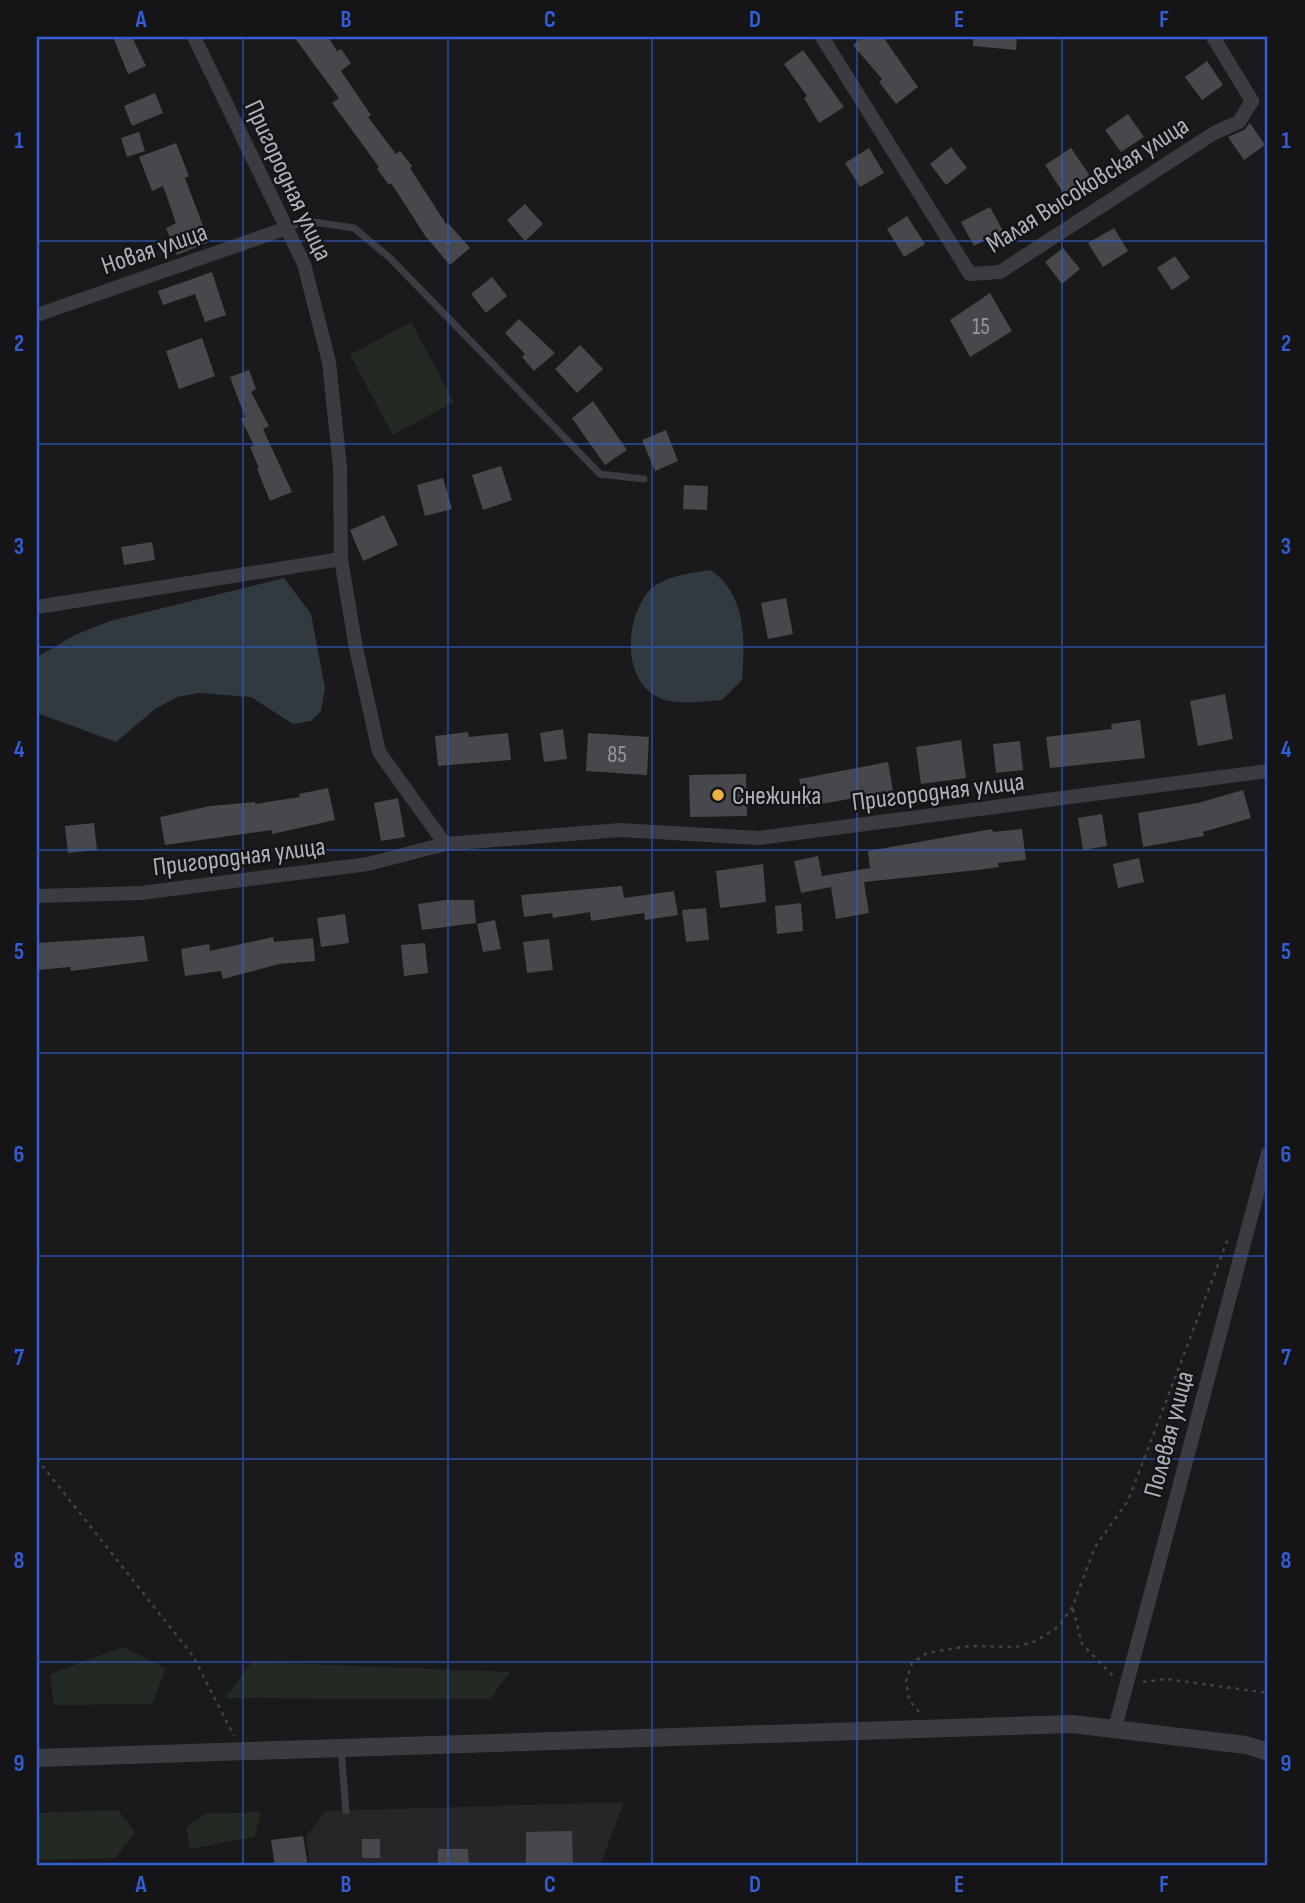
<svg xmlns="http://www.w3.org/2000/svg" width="1305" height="1903" viewBox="0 0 1305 1903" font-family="'Sofia Sans Condensed',sans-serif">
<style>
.built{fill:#262629}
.green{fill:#222a23}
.water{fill:#303a40}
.building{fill:#47484c}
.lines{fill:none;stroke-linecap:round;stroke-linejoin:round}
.path{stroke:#414348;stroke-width:2.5;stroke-dasharray:3.5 5;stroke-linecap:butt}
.service{stroke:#3b3c41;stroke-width:7}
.minor{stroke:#3b3c41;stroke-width:14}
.tertiary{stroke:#3b3c41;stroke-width:18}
.grid{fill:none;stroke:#335dd4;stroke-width:2;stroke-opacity:0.55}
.poi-dot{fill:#edaf42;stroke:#151517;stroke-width:2.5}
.labels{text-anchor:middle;stroke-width:5;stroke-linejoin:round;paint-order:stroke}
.number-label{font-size:23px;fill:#94989f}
.street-label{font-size:26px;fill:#adb2bb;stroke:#151517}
.poi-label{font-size:26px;fill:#adb2bb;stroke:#151517;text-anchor:start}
.neatline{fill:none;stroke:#335dd4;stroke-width:2.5}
.grid-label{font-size:23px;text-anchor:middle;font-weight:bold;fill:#335dd4}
</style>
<rect width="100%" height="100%" fill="#1a1a1c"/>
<path class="built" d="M624,1802L600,1866H310L306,1836L326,1811Z"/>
<path class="green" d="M411,322L454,402L393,435L350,355Z
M123,1647L166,1668L152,1704L54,1705L50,1674Z
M252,1662L510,1672L490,1699L225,1698Z
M118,1810L135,1833L115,1858L37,1860V1813Z
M261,1812L254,1837L190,1849L186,1827L205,1814Z"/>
<path class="water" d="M711,570C747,596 745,641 742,680L722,700C706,701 685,704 669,701C622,691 623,624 647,593C661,576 691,573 711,570Z
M284,578L311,614L325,688L321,711L311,721L293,724L251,697L199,693L177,697L155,709L116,742L37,713V657L75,635L110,621Z"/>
<path class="building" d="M113,37H132L146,66L128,74Z
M294,37H328L337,51L341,49L351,63L341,71L371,115L368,117L396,154L400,151L412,166L410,168L446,224L448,223L470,248L450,265L426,237L391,183L389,185L377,169L379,167L332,103L339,98Z
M863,37H883L918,87L896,104L879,82L882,79L853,45Z
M973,37H1017L1016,50L973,46Z
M803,50L844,107L819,123L804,98L807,96L784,64Z
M1207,61L1223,85L1202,100L1185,77Z
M155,93L163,113L132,126L124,106Z
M1128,114L1144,137L1121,152L1105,130Z
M1250,123L1265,145L1244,160L1228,137L1244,130Z
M139,132L145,151L127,157L121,138Z
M176,143L189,176L185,178L209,242L177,255L166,228L176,223L163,186L152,191L139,157Z
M951,147L967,168L946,185L930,164Z
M869,148L884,173L860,187L845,163Z
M1071,148L1090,176L1064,194L1045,165Z
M525,204L543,224L525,241L507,220Z
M990,207L1003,231L974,246L961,222Z
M907,216L925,244L904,257L887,229Z
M1114,228L1128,251L1103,267L1088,243Z
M1063,248L1080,269L1062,284L1045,262Z
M1175,256L1190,278L1172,290L1157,268Z
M212,272L226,315L205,322L195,294L163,305L158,291Z
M492,277L507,296L486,313L471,294Z
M990,293L1012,331L970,357L950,320Z
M519,319L555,353L534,371L522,357L525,354L505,333Z
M202,338L215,376L179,389L166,351Z
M580,345L603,369L577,393L555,369Z
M249,370L256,389L251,392L269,426L263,429L292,492L270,501L257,469L259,468L250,447L254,445L241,419L245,417L230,377Z
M593,401L627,450L605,465L572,418Z
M666,430L678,461L655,471L642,440Z
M501,466L512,500L483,510L472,475Z
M443,478L452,509L425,516L417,485Z
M684,485L708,486L707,510L683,509Z
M384,515L398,545L363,561L350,530Z
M152,542L155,560L124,565L121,547Z
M786,598L793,634L768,639L761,603Z
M1225,694L1233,739L1198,746L1190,701Z
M1140,720L1145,758L1050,768L1046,737L1112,729L1111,724Z
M563,729L567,759L544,762L540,733Z
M468,732L469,737L508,733L511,760L438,766L435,736Z
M588,733L649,737L647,775L586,771Z
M961,740L966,778L921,784L916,747Z
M1020,741L1023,770L996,773L993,744Z
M888,762L893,791L805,807L799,779Z
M746,774L747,816L690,817L689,775Z
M328,788L335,820L272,834V830L165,845L160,817L210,806L255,802V804L300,797L299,794Z
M1243,790L1251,818L1203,832L1204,836L1143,847L1138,813L1198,803Z
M398,798L405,837L381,841L374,803Z
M1102,814L1107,846L1083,850L1078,818Z
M94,823L97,850L68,853L65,826Z
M992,829L993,832L1022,829L1026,860L998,863L999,867L978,870L864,882L869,913L836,919L831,887L801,893L794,861L818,856L822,876L870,868L868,851Z
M1139,858L1144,882L1118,888L1113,864Z
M763,864L766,902L720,908L716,871Z
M622,886L624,898L674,891L678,915L645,920L644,913L591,921L590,912L553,918L552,913L524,917L521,895Z
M445,900H474L476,923L422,930L418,904Z
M801,903L803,931L777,934L775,906Z
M706,908L709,940L686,942L682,910Z
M345,914L349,943L321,947L317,918Z
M495,920L501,949L483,952L477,924Z
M144,936L148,961L71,971L70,967L37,970V943Z
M273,937L274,942L313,938L315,961L279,964L223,979L221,971L185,976L181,949L209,944L210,951Z
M549,939L553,970L527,973L523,942Z
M425,943L428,973L404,976L401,945Z
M572,1831L573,1866H526V1832Z
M303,1836L308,1866H275L271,1840Z
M362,1839H380V1858H362Z
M438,1849H468L469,1866H438Z"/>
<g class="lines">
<path class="path" d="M37,1459L193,1656L234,1736
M1073,1609L1082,1644L1113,1676
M1143,1682L1166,1679L1268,1693
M919,1712L909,1700L906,1681L912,1663L927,1653L969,1646L1016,1647L1036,1641L1058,1627L1072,1608L1095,1547L1128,1501L1229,1236"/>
<path class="service" d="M287,228L307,221L354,228L390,258L600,474L644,479
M341,1748L346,1811"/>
<path class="minor" d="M194,37L304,264L329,362L340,467L341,559L356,648L379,752L445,844
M822,37L970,274L1000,272L1214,133L1239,122L1252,101L1213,37
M37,315L287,228
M37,607L341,559
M37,896L141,893L368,864L445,844L620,830L759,838L1268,771
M1115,1728L1268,1153"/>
<path class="tertiary" d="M37,1758L1072,1724L1246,1745L1268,1752"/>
</g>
<path class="grid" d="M243,37V1866M448,37V1866M652,37V1866M857,37V1866M1062,37V1866M37,241H1268M37,444H1268M37,647H1268M37,850H1268M37,1053H1268M37,1256H1268M37,1459H1268M37,1662H1268"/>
<circle class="poi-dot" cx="718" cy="795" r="7"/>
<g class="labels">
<g class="number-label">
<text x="981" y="334">15</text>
<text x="617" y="762">85</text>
</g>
<g class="street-label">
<text transform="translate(289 180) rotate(65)" y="9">Пригородная улица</text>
<text transform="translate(1087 184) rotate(-32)" y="9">Малая Высоковская улица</text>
<text transform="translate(154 248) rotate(-19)" y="9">Новая улица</text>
<text transform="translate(938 791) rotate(-7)" y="9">Пригородная улица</text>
<text transform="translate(239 856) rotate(-7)" y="9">Пригородная улица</text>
<text transform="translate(1168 1434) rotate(-75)" y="9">Полевая улица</text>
</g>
<g class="poi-label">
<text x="732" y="804">Снежинка</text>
</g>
</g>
<rect width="1305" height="1903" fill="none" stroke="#151517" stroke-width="77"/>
<rect x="38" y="38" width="1228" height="1826" class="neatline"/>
<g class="grid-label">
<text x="141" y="27">A</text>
<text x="346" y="27">B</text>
<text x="550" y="27">C</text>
<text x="755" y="27">D</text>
<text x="959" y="27">E</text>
<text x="1164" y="27">F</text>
<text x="19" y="148">1</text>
<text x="1286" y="148">1</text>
<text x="19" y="351">2</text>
<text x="1286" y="351">2</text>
<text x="19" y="554">3</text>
<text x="1286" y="554">3</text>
<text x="19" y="757">4</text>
<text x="1286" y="757">4</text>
<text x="19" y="959">5</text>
<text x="1286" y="959">5</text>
<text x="19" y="1162">6</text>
<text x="1286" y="1162">6</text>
<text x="19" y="1365">7</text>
<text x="1286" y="1365">7</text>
<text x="19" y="1568">8</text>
<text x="1286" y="1568">8</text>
<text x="19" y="1771">9</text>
<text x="1286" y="1771">9</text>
<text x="141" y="1892">A</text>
<text x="346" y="1892">B</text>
<text x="550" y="1892">C</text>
<text x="755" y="1892">D</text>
<text x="959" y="1892">E</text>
<text x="1164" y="1892">F</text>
</g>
</svg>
